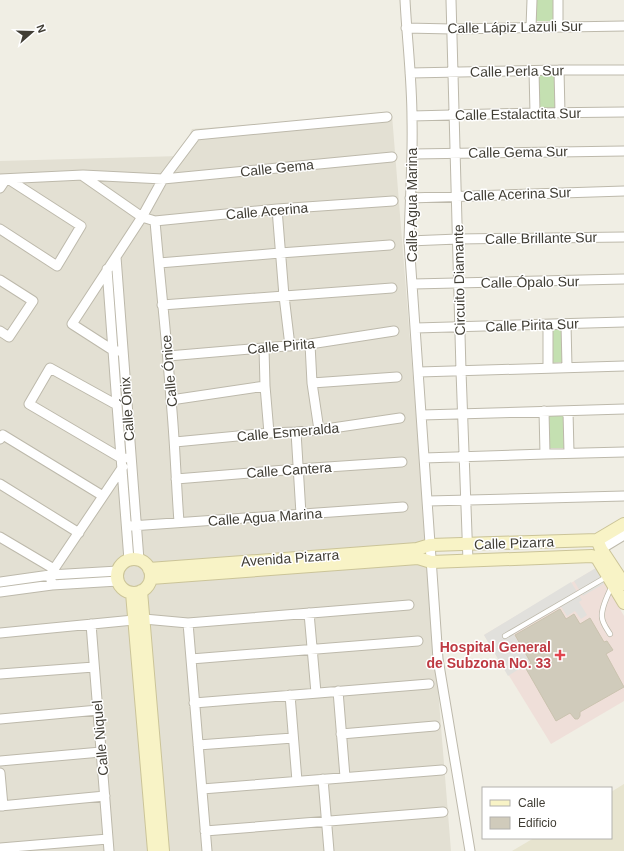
<svg xmlns="http://www.w3.org/2000/svg" width="624" height="851" viewBox="0 0 624 851" font-family="Helvetica,sans-serif">
<style>
.residential{fill:#e3e0d3}
.education{fill:#e7e4cf}
.medical{fill:#efdfd9}
.green{fill:#c4e0b1}
.parking{fill:#e1e0dc}
.building{fill:#d0cbbb;stroke:#cac3af}
.lines{fill:none;stroke-linecap:round;stroke-linejoin:round}
.lane-casing{stroke:#bdb9ab;stroke-width:6}
.street-casing{stroke:#bdb9ab;stroke-width:11}
.secondary-casing{stroke:#cbc498;stroke-width:14}
.lane{stroke:#fff;stroke-width:4.5}
.street{stroke:#fff;stroke-width:9}
.secondary{stroke:#f8f3c6;stroke-width:12}
.health-dot{fill:#e0444e;stroke:#fff;stroke-width:1.5}
.labels{text-anchor:middle;stroke-width:3;stroke-linejoin:round;paint-order:stroke}
.street-label{font-size:14px;fill:#413e35;stroke:#fff}
.health-label{font-size:14px;font-weight:bold;fill:#be3a42;stroke:#fff;text-anchor:end}
</style>
<rect width="100%" height="100%" fill="#f0eee4"/>
<path class="residential" d="M392,115L451,851H0V161L180,156L192,129Z"/>
<path class="education" d="M624,784V851H512L534,838H611V792Z"/>
<path class="medical" d="M596,568L624,616V701L551,744L484,635Z"/>
<path class="green" d="M535,0H553V21H535Z
M539,75H555V108H539Z
M552,329H562V362L552,363Z
M563,415L564,448H550L549,416Z"/>
<path class="parking" d="M596,568L605,583L583,596L574,581Z
M571,582L582,600L579,602L587,615L581,619L575,611L567,616L560,605L513,633L530,662L508,676L484,635Z"/>
<path class="building" d="M560,609L566,619L574,614L580,624L590,618L604,642L607,641L613,650L606,654L624,687L580,712V716L578,719H575L570,713L556,721L525,667L531,663L515,635Z"/>
<g class="lines">
<defs>
<path id="lane" d="M610,634C607,629 602,623 602,617C601,609 609,592 612,586
M505,636L608,576"/>
<path id="street" d="M405,0C407,40 412,79 412,119C413,160 410,200 409,241L438,659L470,851
M451,0L461,371L468,561
M558,0V27
M531,27L532,0
M406,28L452,29L624,26
M559,70L560,113
M534,71L535,113
M410,73L559,70H624
M412,116L535,113L624,112
M413,154L624,151
M83,176L142,217L155,221L277,209L393,201
M0,179L83,175L163,179L392,157
M0,188L6,179
M410,198L624,191
M277,209L284,296L290,346
M155,221C160,281 167,340 171,400C175,441 176,482 179,522
M0,229L57,266L81,226L8,179
M409,241L458,239L624,237
M116,257L139,560
M159,263L280,253L390,245
M107,269L117,405L129,560
M0,280L33,301L9,337L0,331
M413,284L624,279
M162,305L392,288
M566,324L567,367
M416,328L624,322
M310,344L312,383L319,430
M264,348L265,386L269,433
M123,351H114L72,324L142,217L163,179L196,135L387,117
M168,356L310,344L394,331
M548,367V325
M419,372L624,366
M312,383L397,377
M171,400L265,386
M117,405L50,368L29,404L121,458H125
M544,411L545,454
M568,411L569,453
M422,415L624,409
M296,432L301,514
M0,439L3,435L103,496
M175,442L269,433L296,432L319,430L400,418
M424,458L545,454L624,452
M176,479L298,469L402,462
M0,484L79,533
M428,501L624,496
M131,526L403,507
M0,537L54,569
M599,555L601,549L624,535
M0,582L50,575L118,571
M52,585L50,575L122,468L123,467
M0,592L52,585L118,581
M309,613L316,693
M188,623L207,851
M91,624L109,851
M0,633L144,619L188,623L409,605
M191,659L418,641
M0,674L94,667
M338,691L345,777
M290,695L297,781
M194,703L429,684
M0,719L98,710
M341,734L435,726
M198,745L293,738
M0,761L101,752
M0,773L3,806
M323,779L329,851
M202,789L442,770
M0,806L105,796
M205,831L443,812
M0,848L108,839"/>
<path id="secondary" d="M597,540L601,549L624,584
M117 576a17 17 0 1 1 34 0a17 17 0 1 1-34 0Z
M149,569L417,549L430,545L597,540L624,524
M151,578L418,558L431,562L592,556L597,558L624,603
M141,591L163,851
M132,593L154,851"/>
</defs>
<use href="#lane" class="lane-casing"/>
<use href="#street" class="street-casing"/>
<use href="#secondary" class="secondary-casing"/>
<use href="#lane" class="lane"/>
<use href="#street" class="street"/>
<use href="#secondary" class="secondary"/>
</g>
<path class="health-dot" d="M558 649h4v4h4v4h-4v4h-4v-4h-4v-4h4z"/>
<g class="labels">
<g class="street-label">
<text transform="translate(515 27) rotate(-1)" y="5">Calle Lápiz Lazuli Sur</text>
<text transform="translate(517 71) rotate(-1)" y="5">Calle Perla Sur</text>
<text transform="translate(518 114) rotate(-1)" y="5">Calle Estalactita Sur</text>
<text transform="translate(518 152) rotate(-1)" y="5">Calle Gema Sur</text>
<text transform="translate(277 168) rotate(-6)" y="5">Calle Gema</text>
<text transform="translate(517 194) rotate(-2)" y="5">Calle Acerina Sur</text>
<text transform="translate(412 205) rotate(-90)" y="5">Calle Agua Marina</text>
<text transform="translate(267 211) rotate(-5)" y="5">Calle Acerina</text>
<text transform="translate(541 238) rotate(-1)" y="5">Calle Brillante Sur</text>
<text transform="translate(459 280) rotate(-91)" y="5">Circuito Diamante</text>
<text transform="translate(530 282) rotate(-1)" y="5">Calle Ópalo Sur</text>
<text transform="translate(532 325) rotate(-2)" y="5">Calle Pirita Sur</text>
<text transform="translate(281 346) rotate(-5)" y="5">Calle Pirita</text>
<text transform="translate(169 371) rotate(-95)" y="5">Calle Ónice</text>
<text transform="translate(127 409) rotate(-94)" y="5">Calle Ónix</text>
<text transform="translate(288 432) rotate(-5)" y="5">Calle Esmeralda</text>
<text transform="translate(289 470) rotate(-4)" y="5">Calle Cantera</text>
<text transform="translate(265 517) rotate(-4)" y="5">Calle Agua Marina</text>
<text transform="translate(514 543) rotate(-2)" y="5">Calle Pizarra</text>
<text transform="translate(290 558) rotate(-4)" y="5">Avenida Pizarra</text>
<text transform="translate(100 738) rotate(-95)" y="5">Calle Niquel</text>
</g>
<g class="health-label">
<text x="551" y="652">Hospital General<tspan x="551" dy="16">de Subzona No. 33</tspan></text>
</g>
</g>
<rect x="482" y="787" width="130" height="52" fill="#ffffff" stroke="#b3b2ae"/>
<rect x="490" y="800" width="20" height="6" fill="#f8f3c6" stroke="#b3b2ae"/>
<text x="518" y="807" font-size="12" fill="#413e35">Calle</text>
<rect x="490" y="817" width="20" height="12" fill="#d0cbbb" stroke="#b3b2ae"/>
<text x="518" y="827" font-size="12" fill="#413e35">Edificio</text>
<g transform="translate(32 32) rotate(70)" stroke="#ffffff" stroke-width="3" paint-order="stroke">
<path d="M0-3L7 15L0 10L-7 15Z" fill="#413e35"/>
<text y="-6" font-size="11" font-weight="bold" text-anchor="middle" fill="#413e35">N</text>
</g>
</svg>
